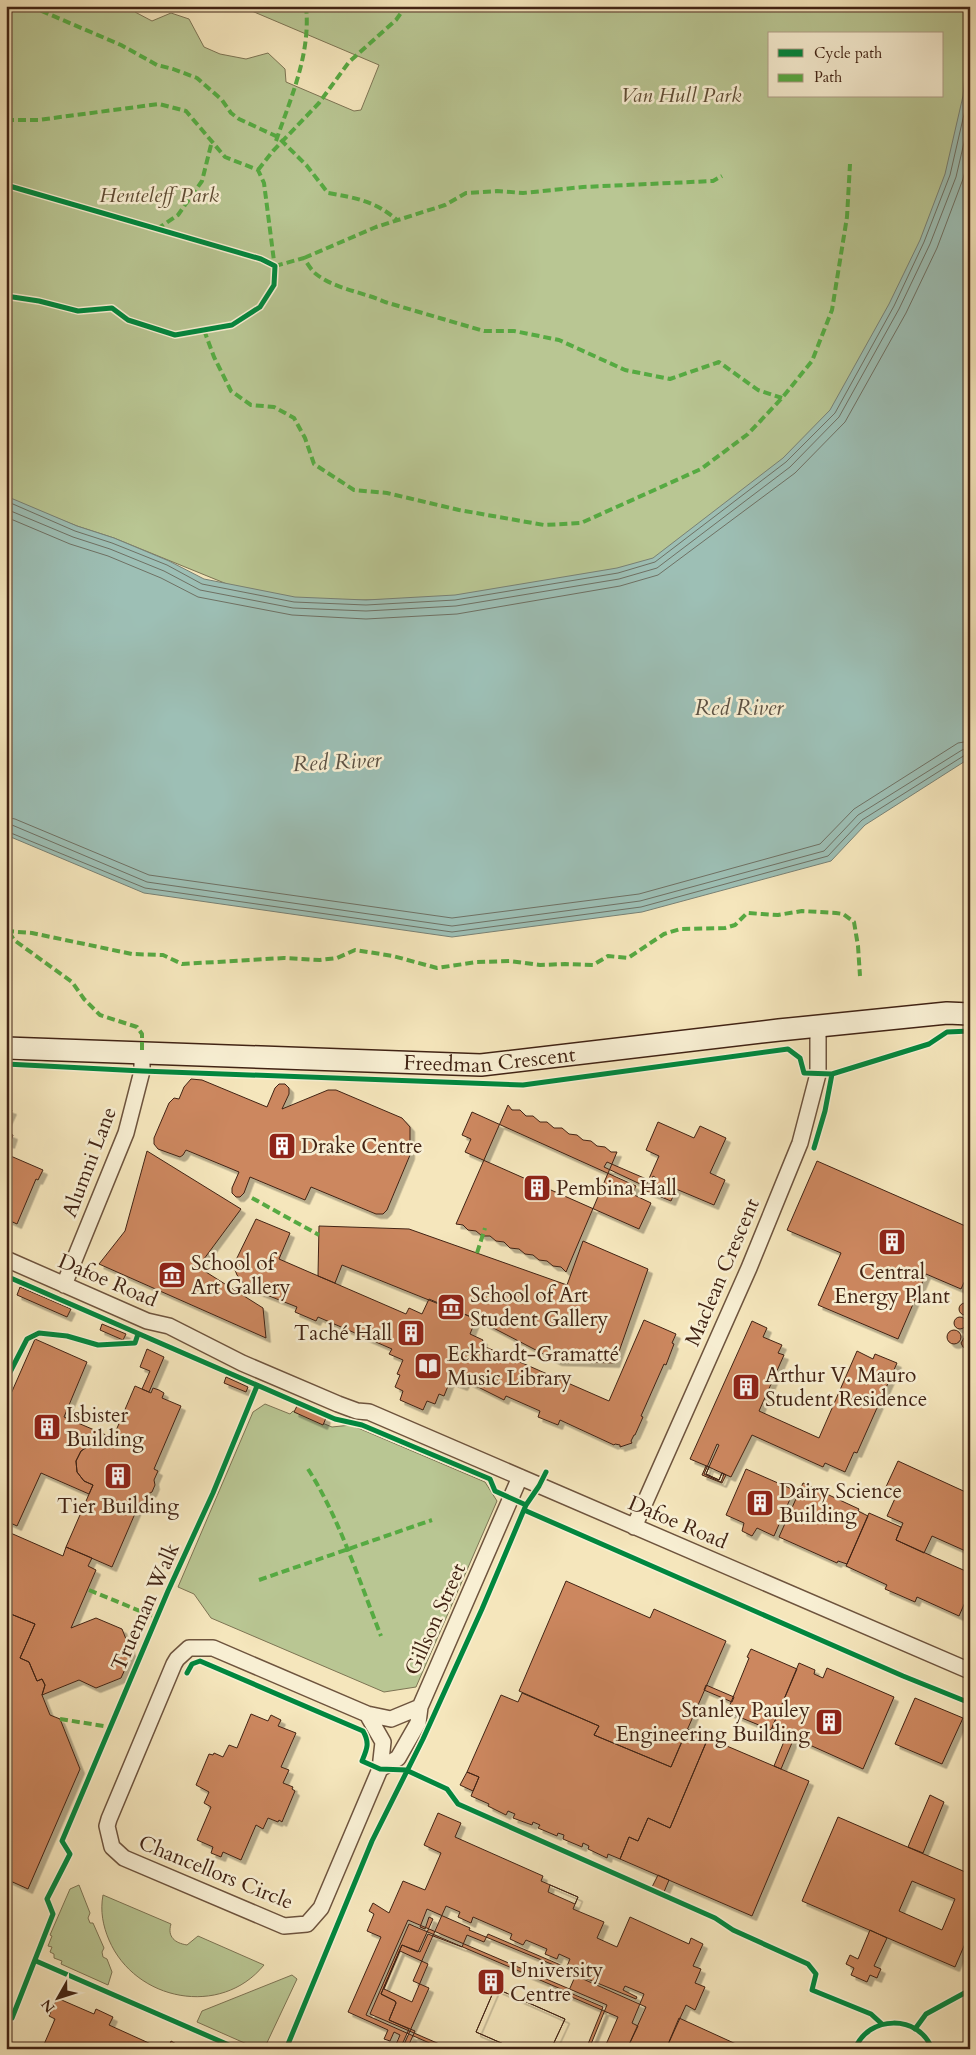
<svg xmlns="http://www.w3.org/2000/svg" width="976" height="2055" viewBox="0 0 976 2055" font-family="Cardo,serif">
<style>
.green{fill:#b9c693;stroke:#7d7454;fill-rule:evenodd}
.water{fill:#9dbfb5;stroke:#788175}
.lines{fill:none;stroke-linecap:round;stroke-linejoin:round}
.shore{stroke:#6f7164;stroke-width:1}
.building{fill:#cc875e;stroke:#412314;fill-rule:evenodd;filter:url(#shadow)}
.street-casing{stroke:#6e543e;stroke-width:18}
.secondary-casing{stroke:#412314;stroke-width:24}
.street{stroke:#f8efd3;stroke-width:15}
.secondary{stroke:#f8efd3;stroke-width:21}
.quiet{stroke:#56aa42;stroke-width:4;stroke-dasharray:8 4;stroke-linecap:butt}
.cycleway-casing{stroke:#f8efd3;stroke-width:8}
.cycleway{stroke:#00873e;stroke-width:5}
.labels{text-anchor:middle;stroke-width:5;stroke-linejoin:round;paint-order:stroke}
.park-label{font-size:21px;font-style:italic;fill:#5f4c34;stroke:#f8efd3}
.street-label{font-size:21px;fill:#412314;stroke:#f8efd3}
.poi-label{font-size:21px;fill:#412314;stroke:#f8efd3;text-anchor:start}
.water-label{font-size:22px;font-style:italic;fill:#5d5244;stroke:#f8efd3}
</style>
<defs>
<filter id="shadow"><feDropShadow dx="4.5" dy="4.5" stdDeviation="0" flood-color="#0004"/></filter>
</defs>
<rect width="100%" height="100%" fill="#f5e6bc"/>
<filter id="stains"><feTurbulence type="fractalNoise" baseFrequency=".004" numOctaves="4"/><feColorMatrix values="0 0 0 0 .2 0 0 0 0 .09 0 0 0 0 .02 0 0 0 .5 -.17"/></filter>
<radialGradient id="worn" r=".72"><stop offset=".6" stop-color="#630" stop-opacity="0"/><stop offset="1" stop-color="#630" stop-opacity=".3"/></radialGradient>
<path class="green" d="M6,6H130L135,12L152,21L171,13L189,19L204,47L220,54L246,59L268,53L285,69L286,82L354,111L361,110L379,65L240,6H970V142L877,383L684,554L555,596L271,602L114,538L77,526L19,503L6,496ZM770,34H942V96H770Z
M265,1404L290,1414L293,1411L332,1427L351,1425L485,1482L497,1501L416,1687L384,1692L211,1618L194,1594L178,1587L253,1412Z
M79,1885L90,1913L88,1918L90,1923H93L104,1948L102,1952L103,1957L107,1959L112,1972L108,1985L61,1964L62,1961L54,1958V1954L50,1952L52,1947L48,1946L52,1936L50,1935L70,1889Z
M103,1895L171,1924C167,1937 175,1943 187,1945L198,1936L264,1965C221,2018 135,2001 109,1940C103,1926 100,1911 103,1895Z
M292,1975L297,1979L264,2049H258L197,2022L202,2011Z"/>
<path class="water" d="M970,26V758L865,825L831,861L642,912L452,937L144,893L6,835V496L77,526L114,538L169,561L204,579L295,597L366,600L455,595L617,568L653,558L783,458L830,410L889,304L920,240L945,174L963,96Z"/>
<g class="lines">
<path class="shore" d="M6,501L75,531L112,543L167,565L202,584L294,602L366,605L455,600L618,573L655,562L786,462L835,413L894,306L924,242L950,175L968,97L970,80
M6,509L73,537L110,549L164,571L200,590L293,608L366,611L456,606L619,579L657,568L790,467L839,417L899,309L930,244L956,177L970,117
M6,517L70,544L108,556L161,578L198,597L292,615L366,619L457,614L620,586L658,575L795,473L845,422L906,313L937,248L963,179L970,150
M6,817L15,819L149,875L452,918L639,894L820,844L854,809L958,743L970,741
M6,825H12L147,882L452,926L640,901L824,851L858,815L962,750L970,748
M6,831L145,888L452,932L641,907L828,856L862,820L965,755L970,754"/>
</g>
<path class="building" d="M191,1079L202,1080L267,1107L275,1088L279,1084H285L289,1088V1094L282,1109L328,1090H336L402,1118L410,1127V1140L407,1148L410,1151V1155L387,1210L383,1214H376L311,1187L305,1200L250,1177L244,1193L240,1197H236L232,1193V1188L239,1172L186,1150L183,1155L180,1157L158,1149L154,1144V1138L169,1103L174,1098L179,1099L184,1087Z
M508,1105L512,1110H520L526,1116H533L540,1122H547L554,1128H562L569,1134L577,1135L583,1140L591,1141L597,1146L605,1147L611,1152H617L566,1272L561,1267L553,1266L547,1261L539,1260L533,1255L525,1254L519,1249L510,1248L504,1242L496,1241L490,1236H482L476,1231L468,1230L463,1225L456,1224Z
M6,1108L12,1110L6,1123Z
M472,1112L636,1186L632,1194L651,1203L639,1229L465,1152L471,1139L462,1135Z
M658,1122L694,1138L700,1126L726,1138L710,1173L725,1180L714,1205L676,1189L671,1201L644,1190L659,1156L646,1150Z
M6,1132L13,1135L10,1144L6,1142Z
M147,1151L241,1209L198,1267L263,1308L266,1338L99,1264L125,1231Z
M6,1154L43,1170L38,1180L36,1179L17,1224L6,1219Z
M817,1161L970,1228V1274H968L961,1289L926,1274L898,1339L818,1305L841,1253L787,1230Z
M607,1162L651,1181L653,1176L658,1179L653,1190L604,1167Z
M256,1219L290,1233L279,1259L406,1314L409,1308L422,1314L429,1299L476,1319L470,1334L483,1340L481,1345L609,1401L644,1320L676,1334L672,1343L674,1344L666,1365L664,1364L641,1416L643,1417L635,1435H634L631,1441L632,1443L620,1447V1445L615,1444L614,1445L560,1420L558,1425L538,1417L540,1411L506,1396L504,1400L466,1381L463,1386L450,1381L444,1396L439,1394L435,1404L427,1401L423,1410L400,1400L403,1391L395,1387L400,1375L397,1374L403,1360L389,1354L392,1349L318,1317L316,1321L295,1312L297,1307L244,1286V1284L237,1275L235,1270L238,1263L235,1262Z
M319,1226L409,1229L567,1285L583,1241L648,1269L615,1363L557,1361L476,1319L342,1265L335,1283L318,1276Z
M20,1287L71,1309L67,1317L17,1295Z
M959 1309a6 6 0 1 1 12 0a6 6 0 1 1-12 0Z
M954 1323a6 6 0 1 1 12 0a6 6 0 1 1-12 0Z
M752,1321L767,1328L763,1337L782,1345L778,1353L784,1355L759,1411L819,1438L857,1351L873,1359L875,1354L897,1363L857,1453L854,1452L845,1472L825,1463L823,1467L752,1435L731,1477L722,1473L719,1480L706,1474L709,1467L690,1459Z
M102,1324L126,1334L123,1340L100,1330Z
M947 1337a7 7 0 1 1 14 0a7 7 0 1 1-14 0Z
M969,1337L970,1350H968L963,1347L961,1343L964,1338Z
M35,1339L87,1362L64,1417L113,1438L109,1447L102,1444L90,1445L81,1451L76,1461L77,1472L84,1481L93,1485L89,1494L41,1473L17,1526L6,1521V1405Z
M147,1349L164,1357L149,1392L142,1389L150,1371L140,1367Z
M226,1377L248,1387L246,1392L224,1383Z
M135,1386L151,1393L153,1388L159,1390L164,1393L162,1398L181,1406L154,1469L158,1471L154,1480L155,1485L152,1492L148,1494L144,1504L140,1502L112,1567L66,1547L93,1485L84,1481L77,1472L76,1461L81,1451L90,1445L102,1444L109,1447Z
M297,1406L326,1418L323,1425L294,1412Z
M717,1444L719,1445L709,1467L724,1474L721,1482L704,1474Z
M898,1461L970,1494V1553L932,1536L924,1553L896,1540L903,1523L887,1516L897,1494L885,1489Z
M706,1466L709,1467L706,1474L719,1480L722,1473L726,1475L722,1483L702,1475Z
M746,1469L794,1490L774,1536L757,1528L752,1536L742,1531L744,1523L726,1515Z
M803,1483L859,1509L858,1511L868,1516L847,1564L838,1561L837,1563L779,1537Z
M869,1513L901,1527L896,1540L970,1573V1591L959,1616L917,1597L915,1602L899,1595L885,1589L887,1585L846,1566Z
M6,1531L63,1556L66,1547L92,1558L88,1566L96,1570L71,1628L96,1618L122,1629L132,1654L121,1678L96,1688L79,1680L42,1695L45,1685L42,1679L37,1681L29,1662L20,1658L35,1624L6,1612Z
M566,1581L650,1618L654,1609L726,1641L671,1767L594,1735L599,1726L519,1691Z
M6,1612L35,1624L20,1658L29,1662L37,1681L42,1679L45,1685L42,1695L50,1715L60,1719L80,1769L28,1889L6,1879Z
M751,1649L797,1669L771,1730L727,1712L749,1658L747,1657Z
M799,1663L815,1670L814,1674L823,1678L827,1668L894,1697L863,1769L772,1728Z
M706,1685L734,1697L732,1702L704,1690Z
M522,1693L599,1726L594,1735L671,1767L687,1729L708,1738L670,1828L648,1818L638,1841L629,1837L620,1859L608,1854L607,1858L588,1849L589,1846L583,1843L582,1847L563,1839L564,1835L558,1833L557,1836L538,1828L540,1825L533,1822L532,1825L513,1818L515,1814L508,1811L506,1815L488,1806L489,1804L471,1796L479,1777L467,1772L501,1695L518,1702Z
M915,1698L963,1718L942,1764L895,1744Z
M251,1714L268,1721L271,1715L281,1720L278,1726L296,1733L281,1767L289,1770L283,1783L293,1787L292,1789L295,1791L282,1822L279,1820L278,1822L268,1818L263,1829L256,1825L241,1860L223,1852L221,1857L211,1853L213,1847L197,1840L211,1807L204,1803L209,1792L196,1785L209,1754L213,1755L214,1753L223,1757L229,1745L237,1748Z
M787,1734L794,1738L781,1769L774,1766Z
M708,1738L809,1781L752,1916L620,1859L629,1837L638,1841L648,1818L670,1828Z
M467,1772L479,1777L473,1791L460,1785Z
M930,1795L944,1802L923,1853L908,1847Z
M438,1813L461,1823L455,1837L543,1876L541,1881L578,1897L573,1909L604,1922L597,1938L617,1947L630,1917L689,1944L691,1938L703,1944L693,1966L701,1969L695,1983L705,1987L695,2010L686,2005L666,2049H627L646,2007L565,1971L570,1959L559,1954L557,1959L545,1954L547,1949L526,1940L523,1945L510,1939L512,1934L473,1917L471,1923L458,1917L460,1912L446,1906L413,1981L429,1988L402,2049H394L400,2035L394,2032L390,2041L384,2039L388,2030L348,2012L381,1937L367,1931L374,1914L369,1911L373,1903L389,1913L403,1881L425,1890L441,1853L424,1845Z
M838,1817L970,1874V1932L955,1967L802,1901ZM912,1881L955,1899L942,1930L899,1911Z
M658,1875L669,1880L664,1892L652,1887Z
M550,1885L578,1897L575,1904L548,1892Z
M427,1909L470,1928L469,1930L636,1999L637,1997L623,1990L625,1986L644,1994L632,2023L638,2026L627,2049H400L409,2029L389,2020L396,2003L395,2001L381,1994L402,1945L418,1952L433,1919L429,1917L425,1929L420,1927Z
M408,1920L607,2005L589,2049H551L565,2019L495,1988L476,2032L515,2049H443L366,2015ZM400,1951L428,1964L412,2002L384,1989Z
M409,1924L603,2007L586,2049H551L565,2019L495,1988L476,2032L515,2049H451L370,2014Z
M870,1930L887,1938L874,1966L881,1969L879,1973L877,1978L870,1975L867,1982L851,1975L854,1968L846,1964L850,1955L858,1959Z
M428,1934L462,1947L467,1935L484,1942L488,1934L577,1972L567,1995L618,2017L604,2049H407L415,2031L389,2020L396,2003L395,2001L381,1994L402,1945L420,1952Z
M57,1998L94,2014L96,2009L113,2017L109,2025L162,2049H42L55,2019L49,2016Z
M679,2018L747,2049H666Z
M171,2041L178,2045L188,2049H168Z"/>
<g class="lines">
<defs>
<path id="street" d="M6,1259L147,1321L169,1326L242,1363L338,1404L357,1411L369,1412L970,1671
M64,1285L126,1133L142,1071V1052
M634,1527L749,1268L800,1143L818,1074V1027
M367,1714L383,1742L380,1769L321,1908L307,1924L284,1926L124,1858L112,1847L107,1826L109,1819L174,1664L177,1659L189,1648H213L367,1714L391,1719L420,1707
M380,1769L398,1758L418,1723L420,1707L520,1477"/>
<g id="secondary">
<path id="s1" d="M6,1048L481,1065L779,1030L947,1013L970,1014"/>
</g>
</defs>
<use href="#street" class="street-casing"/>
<use href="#secondary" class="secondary-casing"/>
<use href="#street" class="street"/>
<use href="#secondary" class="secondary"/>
<path class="quiet" d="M30,6L121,45L157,65L173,69L197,78L222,100L231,113L239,119L278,137L307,166L328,193C356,198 376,201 398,221
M6,120H38L159,104L186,111L225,157L258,170L264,183L275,269
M276,141C291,97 311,54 306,6
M258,170L273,151L319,103L349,62L396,20L406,6
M157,229L178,215L202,181L212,141
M304,258L376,227L445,205L466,193L497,191L523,193L583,187L713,181L722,176
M275,266L304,258C307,263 311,270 316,274C335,289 363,292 385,302L484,331H514L559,340L625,370L670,379L719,362L758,390L782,398
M204,330L214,357L231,391L251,405L274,407L294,418L305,438L314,464L354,490L387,493L459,510L544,525L581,523L701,469L748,434L782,398L812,361L832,310L847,217L850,164
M6,931L32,933L132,954L163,955L182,964L284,958L320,960L337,958L355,950L393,956L437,968L477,962L510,961L540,965L565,964L593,965L608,956L628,958L664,934L680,929L725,928L735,925L747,913L778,915L802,911L836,913L843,914L854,922L858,946L860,976
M9,932L14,940L72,982L84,999L100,1015L137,1027L142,1034V1052
M252,1198L319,1235
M477,1253L485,1228
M308,1469C339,1517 360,1583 381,1636
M259,1580L432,1520
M89,1590L157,1618
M60,1719L110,1727"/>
<defs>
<path id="cycleway" d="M6,185L261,259L275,266L274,285L260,307L232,325L175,335L128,320L112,308L78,311L39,301L6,296
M6,1064L142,1071L523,1085L788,1049L800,1058L804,1073L832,1074
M814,1148L825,1111L832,1074L929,1044L947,1032L970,1031
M6,1276L335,1419L362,1425L490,1479L495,1491L526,1505
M6,1380L27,1339L39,1333L67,1336L98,1345L135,1343L138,1334
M524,1510L903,1676L970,1703
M187,1673L192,1664L200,1661L363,1731C370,1743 367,1749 362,1761L380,1769L406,1770L447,1789L458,1804L715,1918L733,1930L808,1964L816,1974L812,1990L871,2014L882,2024
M36,1961L238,2049
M12,2018L53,1914L47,1899L70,1854L62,1841L168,1591L213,1493L257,1386
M915,2029L926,2014L970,1990
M286,2049L372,1841L423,1739L482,1609L526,1505L539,1486L546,1472
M855,2049C868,2015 919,2014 932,2049"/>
</defs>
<use href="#cycleway" class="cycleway-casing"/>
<use href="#cycleway" class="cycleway"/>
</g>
<defs>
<symbol id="building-square" viewBox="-11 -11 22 22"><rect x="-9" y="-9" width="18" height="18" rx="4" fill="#8f2418" stroke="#f8efd3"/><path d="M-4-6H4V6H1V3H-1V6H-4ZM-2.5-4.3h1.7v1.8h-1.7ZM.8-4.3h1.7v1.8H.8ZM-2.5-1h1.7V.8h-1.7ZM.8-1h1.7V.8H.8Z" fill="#fff"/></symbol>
<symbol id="museum-square" viewBox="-11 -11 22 22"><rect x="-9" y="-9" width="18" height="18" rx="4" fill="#8f2418" stroke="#f8efd3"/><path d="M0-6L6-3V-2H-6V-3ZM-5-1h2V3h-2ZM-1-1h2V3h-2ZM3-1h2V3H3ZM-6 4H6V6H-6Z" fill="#fff"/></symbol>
<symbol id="library-square" viewBox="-11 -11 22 22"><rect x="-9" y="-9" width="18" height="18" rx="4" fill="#8f2418" stroke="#f8efd3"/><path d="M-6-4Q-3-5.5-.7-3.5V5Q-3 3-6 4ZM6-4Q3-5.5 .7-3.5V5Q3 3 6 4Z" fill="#fff"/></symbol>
</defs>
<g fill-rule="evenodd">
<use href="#building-square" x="266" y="1130" width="32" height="32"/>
<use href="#building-square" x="521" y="1172" width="32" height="32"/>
<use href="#building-square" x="876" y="1226" width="32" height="32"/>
<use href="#museum-square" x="156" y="1259" width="32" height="32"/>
<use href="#museum-square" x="435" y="1291" width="32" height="32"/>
<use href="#building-square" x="395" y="1317" width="32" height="32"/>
<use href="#library-square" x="412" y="1350" width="32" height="32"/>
<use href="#building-square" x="730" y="1371" width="32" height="32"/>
<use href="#building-square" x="31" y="1411" width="32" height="32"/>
<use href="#building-square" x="102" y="1460" width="32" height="32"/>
<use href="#building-square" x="744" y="1487" width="32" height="32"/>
<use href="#building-square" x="813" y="1706" width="32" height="32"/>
<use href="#building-square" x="475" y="1966" width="32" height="32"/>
</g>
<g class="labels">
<g class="park-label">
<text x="681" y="102">Van Hull Park</text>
<text x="159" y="202">Henteleff Park</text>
</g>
<g class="street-label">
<text dy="7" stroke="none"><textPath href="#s1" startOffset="484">Freedman Crescent</textPath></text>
<text transform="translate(89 1162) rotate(-69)" y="7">Alumni Lane</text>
<text transform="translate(722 1272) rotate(-67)" y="7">Maclean Crescent</text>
<text transform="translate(108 1280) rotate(23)" y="7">Dafoe Road</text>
<text transform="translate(678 1522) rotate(23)" y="7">Dafoe Road</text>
<text transform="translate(145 1607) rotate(-66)" y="7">Trueman Walk</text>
<text transform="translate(435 1619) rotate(-66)" y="7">Gillson Street</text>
<text transform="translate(216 1872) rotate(22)" y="7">Chancellors Circle</text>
</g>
<g class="poi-label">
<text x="301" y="1153">Drake Centre</text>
<text x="556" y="1195">Pembina Hall</text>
<text x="191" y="1270">School of<tspan x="191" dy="24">Art Gallery</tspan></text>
<text x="892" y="1279" text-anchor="middle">Central<tspan x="892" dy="24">Energy Plant</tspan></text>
<text x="470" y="1302">School of Art<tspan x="470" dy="24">Student Gallery</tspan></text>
<text x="392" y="1340" text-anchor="end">Taché Hall</text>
<text x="447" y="1361">Eckhardt-Gramatté<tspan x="447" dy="24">Music Library</tspan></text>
<text x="765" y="1382">Arthur V. Mauro<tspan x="765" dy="24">Student Residence</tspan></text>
<text x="66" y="1422">Isbister<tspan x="66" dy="24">Building</tspan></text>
<text x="779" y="1498">Dairy Science<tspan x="779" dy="24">Building</tspan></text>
<text x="118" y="1513" text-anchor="middle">Tier Building</text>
<text x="810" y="1717" text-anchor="end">Stanley Pauley<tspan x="810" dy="24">Engineering Building</tspan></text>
<text x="510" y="1977">University<tspan x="510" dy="24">Centre</tspan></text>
</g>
<g class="water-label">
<text x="739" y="715">Red River</text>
<text transform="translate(337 761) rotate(-3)" y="8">Red River</text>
</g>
</g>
<rect width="976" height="2055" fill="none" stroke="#f5e6bc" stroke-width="25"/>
<rect x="8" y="8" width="961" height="2040" fill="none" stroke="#412314" stroke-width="2.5"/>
<rect x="12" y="12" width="951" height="2030" fill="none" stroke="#412314"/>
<rect x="768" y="32" width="175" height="65" fill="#f8efd3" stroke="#af9d87"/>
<rect x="778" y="49" width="25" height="8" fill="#00873e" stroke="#af9d87"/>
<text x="814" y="58" font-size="15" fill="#412314">Cycle path</text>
<rect x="778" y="74" width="25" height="8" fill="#56aa42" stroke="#af9d87"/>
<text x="814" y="82" font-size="15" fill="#412314">Path</text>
<g transform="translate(58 1998) rotate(231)" stroke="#f8efd3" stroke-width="4" paint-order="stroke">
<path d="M0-4L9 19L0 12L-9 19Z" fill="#412314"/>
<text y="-8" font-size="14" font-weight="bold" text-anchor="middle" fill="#412314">N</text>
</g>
<rect width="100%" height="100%" filter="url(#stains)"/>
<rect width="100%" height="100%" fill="url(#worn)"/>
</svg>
